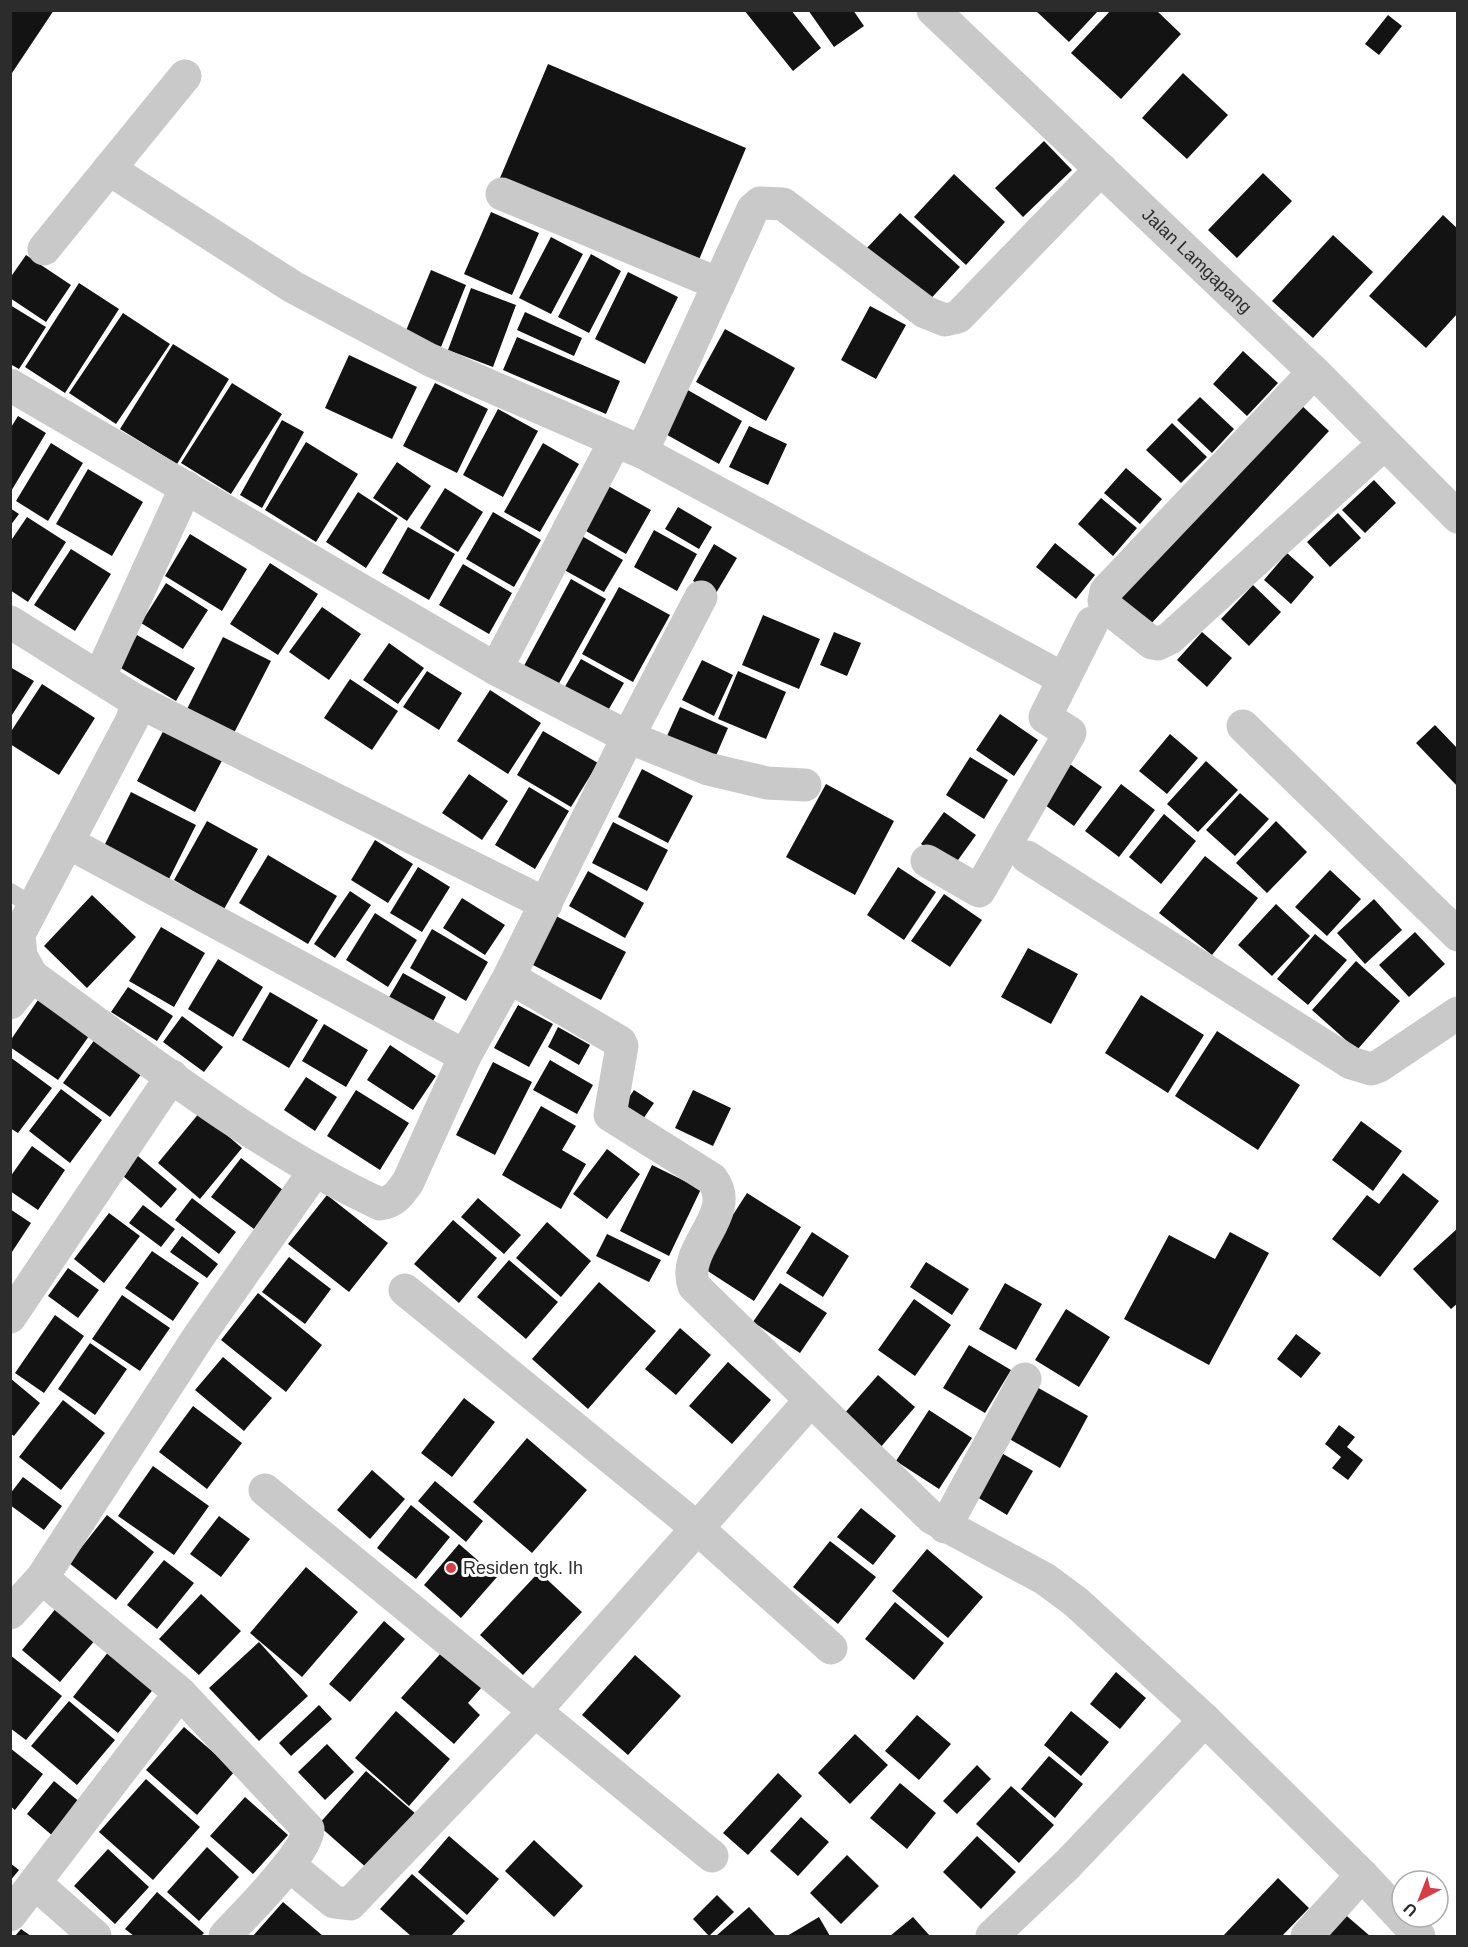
<svg xmlns="http://www.w3.org/2000/svg" width="1468" height="1947" viewBox="0 0 1468 1947" font-family="Arial,sans-serif">
<style>
.building{fill:#131313}
.lines{fill:none;stroke-linecap:round;stroke-linejoin:round}
.service{stroke:#c9c9c9;stroke-width:18}
.minor{stroke:#c9c9c9;stroke-width:33}
.poi-dot{fill:#d33e48;stroke:#fff;stroke-width:2}
.labels{text-anchor:middle;stroke-width:6;stroke-linejoin:round;paint-order:stroke}
.street-label{font-size:18px;fill:#2c2c2c;stroke:#fff}
.poi-label{font-size:18px;fill:#2c2c2c;stroke:#fff;text-anchor:start}
</style>
<rect width="100%" height="100%" fill="#fff"/>
<path class="building" d="M10,10H54L10,76Z
M744,10H791L821,48L793,71Z
M808,10H853L864,26L834,47Z
M1035,10H1099L1069,42Z
M1111,10H1156L1181,34L1121,99L1071,53Z
M1388,15L1402,26L1379,55L1365,44Z
M548,64L746,148L698,262L500,178Z
M1183,73L1228,115L1187,159L1142,118Z
M1044,141L1072,170L1023,217L995,188Z
M1263,173L1292,201L1237,258L1208,230Z
M954,174L1005,222L966,265L914,217Z
M491,212L539,233L512,295L464,274Z
M900,213L960,267L925,305L865,250Z
M1443,215L1458,229V313L1426,348L1369,296Z
M1333,235L1373,272L1313,338L1272,301Z
M551,237L583,254L551,314L519,298Z
M591,254L621,271L589,333L558,317Z
M26,255L71,285L46,322L10,298V278Z
M431,270L466,285L441,347L405,333Z
M628,272L678,297L645,364L595,339Z
M79,283L119,309L65,393L25,367Z
M471,288L516,305L493,367L448,350Z
M10,305L46,327L19,369L10,364Z
M870,306L906,325L876,379L841,360Z
M525,312L582,338L574,356L517,330Z
M123,313L170,344L116,424L69,393Z
M725,329L795,368L766,421L696,382Z
M517,337L620,381L606,414L503,370Z
M173,344L229,379L177,464L120,429Z
M1243,351L1278,383L1247,416L1213,384Z
M349,355L417,387L392,439L325,408Z
M232,383L282,414L231,494L181,463Z
M435,383L488,409L457,473L403,446Z
M686,389L742,421L719,464L662,432Z
M1200,397L1234,429L1212,453L1177,420Z
M1299,403L1329,431L1149,626L1119,598Z
M498,409L538,431L503,497L463,475Z
M18,416L46,433L10,493V429Z
M282,420L304,432L262,508L240,495Z
M1172,423L1207,457L1181,483L1146,450Z
M749,426L787,444L768,485L729,467Z
M306,442L358,474L316,542L265,510Z
M51,443L83,463L48,521L16,501Z
M543,443L579,464L540,532L504,512Z
M397,462L431,486L407,521L373,498Z
M1126,468L1162,499L1140,524L1104,493Z
M88,469L143,502L112,556L56,524Z
M1374,480L1396,503L1365,533L1342,510Z
M603,483L651,510L626,554L579,527Z
M445,488L483,512L458,552L420,528Z
M358,492L398,518L366,568L326,542Z
M1101,498L1137,528L1113,556L1078,524Z
M678,507L712,527L699,549L665,529Z
M10,508L19,514L10,526Z
M493,512L541,540L514,587L466,559Z
M1338,513L1361,538L1330,567L1307,542Z
M27,517L66,542L28,602L10,590V542Z
M408,527L455,554L429,600L382,573Z
M654,530L697,554L677,591L634,567Z
M575,532L623,560L604,592L557,566Z
M190,534L247,569L222,611L165,576Z
M1055,543L1095,575L1076,599L1036,567Z
M714,544L737,558L716,593L693,581Z
M71,549L111,574L75,631L34,605Z
M1287,553L1314,577L1291,604L1264,580Z
M270,563L318,594L278,655L230,624Z
M463,564L512,593L489,634L439,605Z
M571,579L606,599L553,694L519,675Z
M166,583L208,610L183,649L141,623Z
M1253,585L1281,612L1249,646L1221,619Z
M619,587L670,615L633,682L582,654Z
M322,607L361,634L329,680L289,652Z
M763,615L820,639L799,689L742,665Z
M834,632L861,643L847,676L820,665Z
M1202,632L1232,658L1207,687L1177,660Z
M137,635L195,668L176,701L119,667Z
M223,637L271,661L234,733L187,709Z
M389,643L424,668L398,704L363,680Z
M581,659L624,683L606,714L563,690Z
M702,660L733,675L714,716L682,700Z
M10,667L34,681L10,718Z
M427,671L462,693L439,730L403,707Z
M738,671L786,692L766,739L718,719Z
M350,679L398,711L372,750L324,718Z
M42,684L95,718L59,775L10,744V733Z
M490,690L541,723L508,774L457,741Z
M680,707L728,728L715,758L667,736Z
M1000,714L1038,740L1014,776L976,750Z
M168,722L226,753L195,812L137,781Z
M1435,725L1458,749V787L1416,743Z
M543,731L598,763L571,807L517,775Z
M1170,734L1198,758L1167,794L1139,771Z
M970,757L1008,780L984,819L946,795Z
M1206,761L1238,790L1198,832L1167,804Z
M1067,762L1102,787L1074,826L1038,800Z
M642,769L693,796L668,843L618,817Z
M469,774L508,801L482,840L442,813Z
M826,784L894,821L855,895L786,857Z
M1121,784L1155,810L1119,857L1085,831Z
M529,787L569,811L535,869L495,845Z
M131,792L196,825L169,879L104,846Z
M1240,793L1269,819L1235,856L1206,830Z
M944,812L976,835L953,867L921,844Z
M1164,814L1196,841L1161,884L1129,857Z
M207,821L258,849L224,909L174,880Z
M1276,821L1307,852L1267,893L1236,863Z
M613,822L668,850L647,891L592,863Z
M375,840L413,864L388,903L351,880Z
M268,855L337,896L308,944L239,903Z
M1205,856L1258,898L1212,955L1159,913Z
M418,867L450,887L422,932L390,913Z
M898,867L936,892L904,940L867,915Z
M1330,870L1361,899L1327,936L1295,907Z
M588,871L644,903L625,938L569,906Z
M350,891L371,905L335,958L314,944Z
M944,894L982,920L950,967L911,941Z
M92,895L136,937L87,988L44,946Z
M462,898L505,925L485,955L443,928Z
M1374,899L1402,930L1365,964L1337,933Z
M1276,904L1310,936L1272,976L1238,945Z
M375,913L417,940L388,987L346,960Z
M556,916L626,952L601,1000L531,964Z
M161,927L205,953L174,1007L129,981Z
M432,929L488,962L466,1001L410,968Z
M1415,932L1445,964L1409,997L1379,965Z
M1315,934L1347,960L1308,1005L1277,979Z
M1028,948L1078,974L1051,1024L1001,997Z
M218,959L263,987L233,1037L188,1009Z
M1356,961L1400,1001L1357,1050L1312,1010Z
M403,973L446,997L432,1023L388,999Z
M128,987L173,1016L157,1041L111,1012Z
M270,992L318,1020L289,1068L242,1040Z
M1141,995L1204,1035L1168,1093L1105,1053Z
M38,1000L89,1036L58,1080L10,1047V1041Z
M518,1005L553,1024L529,1067L494,1048Z
M182,1016L223,1047L204,1072L163,1042Z
M324,1024L368,1050L346,1087L302,1061Z
M558,1027L590,1045L579,1065L548,1047Z
M1217,1031L1300,1085L1258,1150L1175,1096Z
M98,1035L145,1069L110,1117L63,1083Z
M390,1045L436,1076L413,1110L367,1080Z
M10,1057L52,1088L18,1133L10,1128Z
M550,1060L593,1085L577,1114L533,1090Z
M493,1062L532,1082L495,1155L456,1135Z
M306,1077L337,1097L315,1131L284,1110Z
M61,1089L102,1120L70,1163L29,1131Z
M356,1090L409,1123L380,1170L327,1136Z
M634,1090L654,1103L641,1122L621,1109Z
M693,1090L731,1108L713,1146L675,1128Z
M541,1106L576,1126L562,1150L586,1164L561,1209L502,1175Z
M200,1112L242,1148L200,1199L158,1163Z
M1361,1121L1402,1151L1373,1191L1332,1160Z
M32,1146L65,1170L38,1210L10,1191V1177Z
M607,1149L640,1174L607,1219L573,1194Z
M132,1151L177,1189L161,1208L116,1170Z
M241,1158L283,1190L254,1229L211,1197Z
M652,1165L701,1189L669,1256L620,1231Z
M1403,1173L1439,1201L1380,1277L1332,1239L1367,1195L1379,1204Z
M747,1193L801,1227L754,1301L700,1266Z
M327,1195L388,1243L349,1292L288,1244Z
M192,1198L236,1232L219,1254L175,1220Z
M478,1198L521,1235L504,1254L461,1217Z
M143,1205L175,1229L161,1247L129,1223Z
M10,1209L31,1223L10,1255Z
M109,1213L140,1236L104,1283L74,1259Z
M453,1220L497,1258L459,1303L414,1264Z
M547,1222L591,1261L561,1297L516,1258Z
M1458,1228V1303L1451,1309L1413,1269Z
M812,1232L849,1256L823,1297L786,1273Z
M1230,1232L1269,1253L1209,1365L1124,1319L1169,1235L1215,1259Z
M607,1234L661,1260L649,1282L596,1256Z
M182,1236L218,1264L207,1278L170,1252Z
M152,1251L199,1283L173,1321L125,1288Z
M289,1257L331,1289L305,1324L262,1292Z
M509,1260L558,1302L526,1339L477,1297Z
M926,1262L969,1289L952,1315L910,1287Z
M68,1268L99,1290L78,1318L48,1296Z
M599,1282L656,1331L588,1409L532,1359Z
M780,1283L827,1313L800,1353L753,1322Z
M1005,1283L1042,1304L1016,1350L979,1329Z
M258,1293L322,1345L286,1392L221,1340Z
M122,1295L170,1328L140,1371L92,1339Z
M914,1299L951,1325L915,1376L878,1350Z
M1066,1309L1110,1337L1079,1387L1035,1360Z
M55,1315L84,1336L44,1393L15,1373Z
M680,1328L711,1355L676,1395L645,1369Z
M1296,1334L1321,1353L1301,1378L1277,1359Z
M90,1343L127,1369L95,1415L58,1389Z
M969,1345L1011,1370L985,1413L943,1388Z
M223,1357L272,1398L244,1431L195,1390Z
M728,1362L771,1400L732,1444L689,1406Z
M878,1375L915,1407L880,1448L843,1415Z
M10,1378L40,1403L14,1436L10,1433Z
M1035,1386L1088,1416L1060,1468L1006,1437Z
M464,1398L495,1422L452,1477L421,1453Z
M63,1400L105,1433L61,1490L19,1457Z
M193,1406L242,1443L207,1489L159,1452Z
M929,1410L972,1438L939,1489L896,1461Z
M1339,1425L1355,1437L1347,1447L1363,1460L1348,1480L1332,1468L1341,1457L1325,1444Z
M527,1438L587,1490L532,1553L473,1502Z
M998,1451L1033,1471L1007,1515L972,1494Z
M153,1466L209,1506L174,1555L118,1516Z
M372,1470L405,1499L370,1539L337,1510Z
M23,1477L62,1506L44,1530L10,1505V1494Z
M435,1481L483,1521L466,1542L418,1501Z
M411,1505L450,1537L416,1579L377,1548Z
M861,1508L896,1536L873,1565L837,1537Z
M107,1515L154,1552L116,1600L69,1563Z
M219,1516L250,1539L221,1577L190,1554Z
M830,1541L876,1577L838,1624L793,1587Z
M459,1544L497,1577L461,1618L424,1585Z
M927,1549L983,1597L948,1638L892,1591Z
M164,1560L194,1583L157,1629L127,1605Z
M306,1567L358,1612L302,1677L250,1633Z
M539,1572L582,1612L523,1675L480,1635Z
M201,1594L241,1631L199,1675L159,1639Z
M895,1602L944,1643L914,1680L865,1639Z
M57,1607L96,1639L60,1682L22,1650Z
M384,1621L405,1639L350,1702L329,1684Z
M259,1642L308,1696L259,1741L209,1688Z
M449,1644L489,1679L468,1703L480,1715L454,1744L401,1698Z
M109,1651L155,1687L118,1733L73,1697Z
M10,1655L62,1696L26,1740L10,1728Z
M635,1655L681,1696L628,1755L582,1715Z
M1116,1672L1146,1698L1120,1729L1090,1704Z
M69,1701L115,1740L77,1785L31,1746Z
M319,1705L332,1719L291,1756L279,1743Z
M396,1711L450,1759L409,1806L355,1758Z
M1071,1711L1109,1742L1081,1776L1044,1745Z
M917,1715L951,1744L919,1780L885,1751Z
M184,1727L235,1771L197,1815L146,1770Z
M855,1734L888,1765L850,1804L818,1773Z
M327,1744L354,1772L325,1800L298,1772Z
M10,1748L43,1774L15,1810L10,1806Z
M1049,1756L1083,1784L1055,1818L1021,1789Z
M977,1765L991,1779L957,1814L943,1801Z
M366,1771L416,1814L368,1869L318,1825Z
M778,1773L802,1796L748,1855L723,1833Z
M146,1779L200,1827L153,1880L99,1832Z
M54,1781L81,1803L54,1837L27,1814Z
M900,1783L936,1813L907,1849L870,1818Z
M1011,1786L1054,1825L1019,1863L976,1824Z
M245,1797L288,1835L253,1874L210,1836Z
M801,1817L829,1842L798,1876L770,1851Z
M449,1836L499,1879L467,1915L418,1872Z
M977,1836L1016,1872L981,1909L943,1872Z
M534,1840L583,1886L554,1917L505,1871Z
M207,1847L239,1877L199,1921L167,1892Z
M108,1849L149,1887L115,1924L74,1886Z
M847,1855L879,1886L841,1924L810,1893Z
M10,1863L19,1870L10,1881Z
M412,1874L465,1921L451,1936H411L380,1909Z
M1278,1878L1309,1908L1282,1936H1223Z
M157,1892L204,1933L201,1936H134L125,1929Z
M717,1895L734,1912L709,1936L693,1919Z
M283,1902L323,1936H253Z
M749,1907L776,1936H716Z
M1341,1911L1370,1936H1319Z
M819,1917L830,1936H787Z
M913,1917L930,1936H890Z
M21,1929L31,1936H15Z"/>
<g class="lines">
<path class="service" d="M10,892L33,906"/>
<g class="minor">
<path id="s1" d="M933,10L1314,372L1458,517"/>
<path d="M109,169L293,287L430,360L642,452L1064,679"/>
<path d="M502,194L719,284"/>
<path d="M44,249L185,76"/>
<path d="M1314,372L1106,591L1104,601L1109,609L1152,643L1158,644L1170,638L1384,444"/>
<path d="M10,385L496,669L628,737L708,769L767,783L805,785"/>
<path d="M642,452L753,209L760,203L783,204L925,312L945,320L958,317L1101,169"/>
<path d="M10,622L133,699L135,709L132,720L19,934L21,956L32,976"/>
<path d="M496,669L615,441"/>
<path d="M100,676L186,487"/>
<path d="M133,699L546,904"/>
<path d="M1243,726L1458,935"/>
<path d="M67,842L465,1056"/>
<path d="M1027,857L1351,1063L1371,1069L1379,1066L1458,1013"/>
<path d="M927,861L979,891L1070,733L1045,717L1092,623"/>
<path d="M509,977L620,1042L622,1046L610,1115L712,1179C739,1214 680,1248 694,1286L932,1518L1045,1579L1076,1602L1205,1720L1362,1875L1419,1936"/>
<path d="M10,1003L32,976C142,1055 257,1147 380,1204C395,1202 400,1193 408,1182L465,1056L509,977L628,737L701,597"/>
<path d="M405,1290L697,1528L831,1648"/>
<path d="M10,1317L172,1076"/>
<path d="M265,1490L712,1856"/>
<path d="M945,1527L1025,1379"/>
<path d="M10,1613L42,1578"/>
<path d="M289,1865L334,1902L350,1904L534,1712L810,1401"/>
<path d="M36,1884L95,1936"/>
<path d="M10,1915L180,1693"/>
<path d="M225,1936C244,1915 307,1854 308,1829L180,1693L42,1578L199,1336L314,1172"/>
<path d="M992,1936L1068,1864L1205,1720"/>
<path d="M1307,1936L1362,1875"/>
</g>
</g>
<circle class="poi-dot" cx="451" cy="1568" r="6"/>
<g class="labels">
<g class="street-label">
<text dy="6" stroke="none"><textPath href="#s1" startOffset="364">Jalan Lamgapang</textPath></text>
</g>
<g class="poi-label">
<text x="463" y="1574">Residen tgk. Ih</text>
</g>
</g>
<rect width="1468" height="1947" fill="none" stroke="#2c2c2c" stroke-width="24"/>
<g transform="translate(1420 1899) rotate(222)"><circle r="28" fill="#ffffff" stroke="#ababab" stroke-width="1.5"/>
<path d="M0-4.5L10 22L0 15L-10 22Z" fill="#d33e48"/>
<text y="-9" font-size="16" font-weight="bold" text-anchor="middle" fill="#2c2c2c">U</text>
</g>
</svg>
